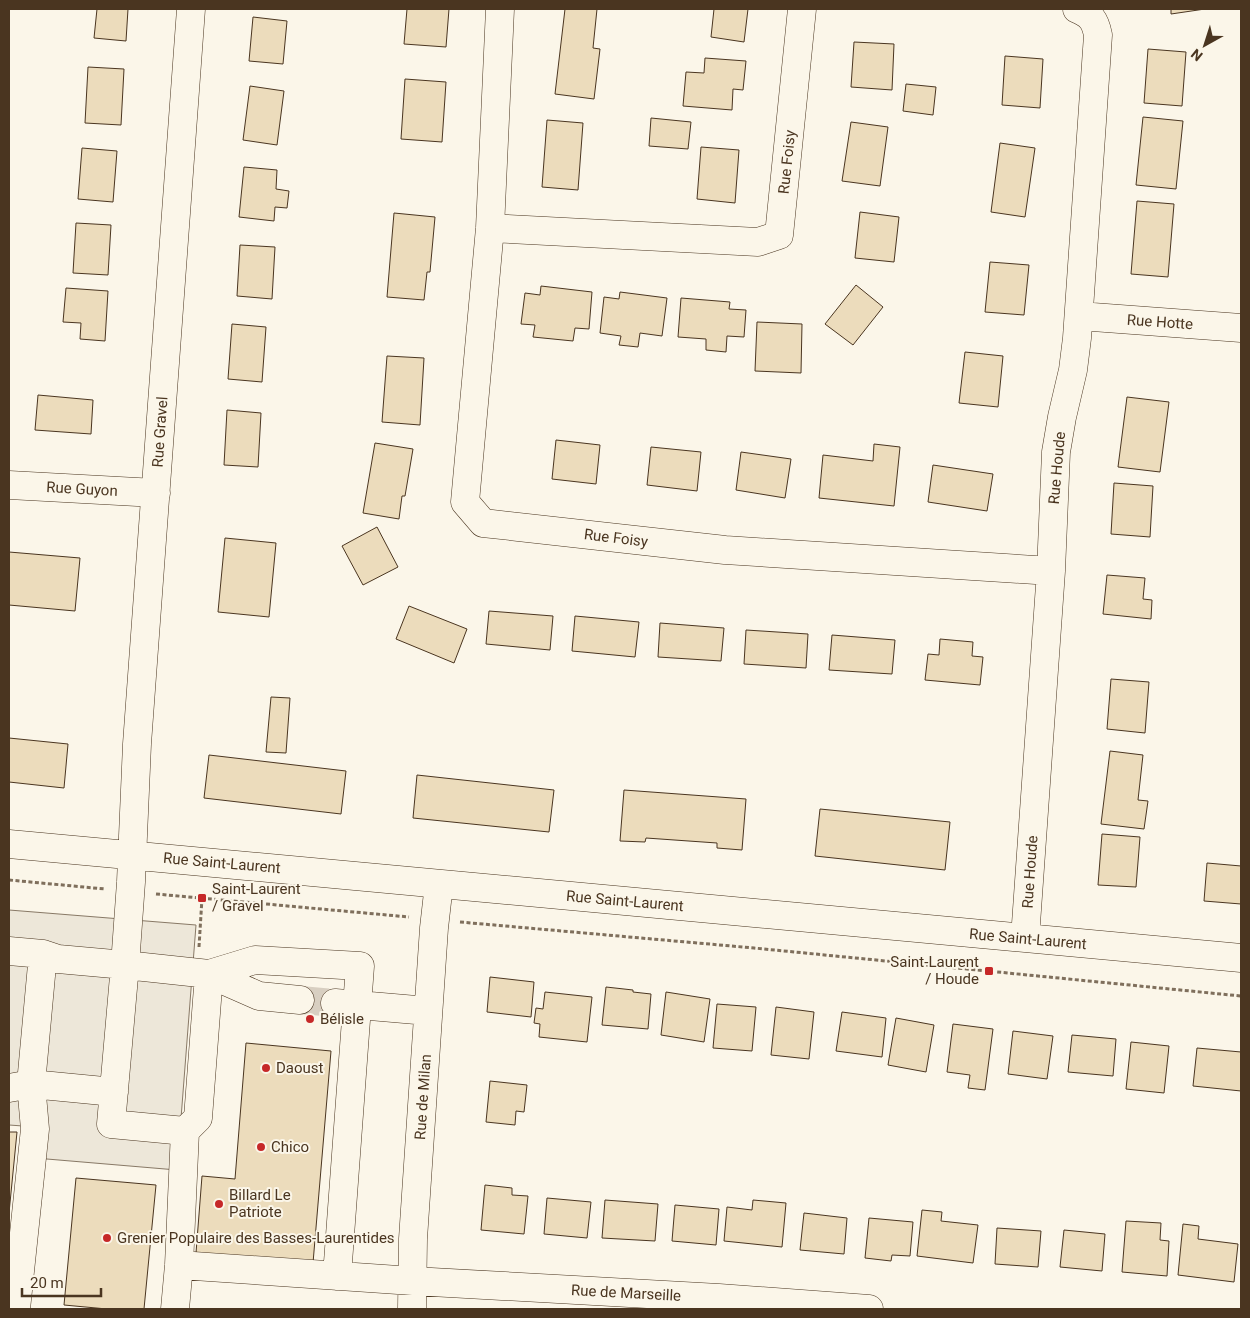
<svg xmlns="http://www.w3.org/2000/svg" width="1250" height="1318" viewBox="0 0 1250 1318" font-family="Roboto,sans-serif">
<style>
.parking{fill:#ede7d9;stroke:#887966}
.building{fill:#ecdcbc;stroke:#4a3520}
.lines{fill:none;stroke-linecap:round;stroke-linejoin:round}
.minor-tunnel{stroke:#d8cfc1;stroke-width:28;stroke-dasharray:28 14;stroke-linecap:butt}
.minor-casing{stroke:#4a3520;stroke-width:29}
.path{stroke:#7f6f5c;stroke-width:3;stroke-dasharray:4 2.5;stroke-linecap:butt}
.minor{stroke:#fbf6e9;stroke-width:28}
.poi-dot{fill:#c62828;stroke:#fbf6e9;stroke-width:2}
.labels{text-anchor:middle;stroke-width:4;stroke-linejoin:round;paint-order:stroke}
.street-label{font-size:15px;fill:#4a3520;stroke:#fbf6e9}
.poi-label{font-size:15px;fill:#4a3520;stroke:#fbf6e9;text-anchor:start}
</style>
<rect width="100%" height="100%" fill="#fbf6e9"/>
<path class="parking" d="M9,910L196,925L177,1170L35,1158L37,1127L9,1125Z"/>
<path class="building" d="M97,9H128L126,41L94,38Z
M407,9H449L446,47L404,44Z
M565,9H597L593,48L600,49L594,99L555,94Z
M714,9H748L744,42L711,37Z
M1171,9H1205L1171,14Z
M253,17L287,21L283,64L249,61Z
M854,42L894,44L892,90L851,87Z
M1148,49L1186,52L1182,106L1144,103Z
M1005,56L1043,59L1040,108L1002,105Z
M705,58L746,61L743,90L733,89L732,110L683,106L686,72L704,73Z
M88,67L124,69L121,125L85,123Z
M405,79L446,82L442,142L401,139Z
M906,84L936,87L933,115L903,111Z
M250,86L284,91L277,145L243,140Z
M1143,117L1183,121L1176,189L1136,185Z
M651,118L691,122L688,149L649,146Z
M547,120L583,123L578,190L542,187Z
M851,122L888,127L880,186L842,181Z
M1000,143L1035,148L1025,217L991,212Z
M701,147L739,150L735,203L697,199Z
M82,148L117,151L113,202L78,199Z
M244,167L277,170L276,189L289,191L287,208L275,207L274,221L239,217Z
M1137,201L1174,204L1168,277L1131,274Z
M860,212L899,217L894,262L855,258Z
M394,213L435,217L430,272H427L424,300L387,297Z
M76,223L111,225L108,275L73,273Z
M240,245L275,247L272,299L237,296Z
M990,262L1029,265L1024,315L985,312Z
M856,285L883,307L853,345L825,324Z
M541,286L592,292L589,329L575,328L573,341L533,337L535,325L521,324L525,293L540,295Z
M66,288L108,291L105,341L80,339L81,323L63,322Z
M620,292L667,298L662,336L640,333L638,347L619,345L621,336L600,333L604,297L619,299Z
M681,298L730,302L729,309L746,310L744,337L727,336L726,352L706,350V339L678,337Z
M757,322L802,324L801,373L755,371Z
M232,324L266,327L262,382L228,379Z
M965,352L1003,356L998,407L959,403Z
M387,356L424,358L420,425L382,422Z
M38,395L93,400L91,434L35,430Z
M1127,397L1169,402L1160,472L1118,467Z
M227,410L261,413L258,467L224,465Z
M556,440L600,445L596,484L552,479Z
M375,443L413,449L405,496H402L399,519L363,513Z
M874,444L900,447L894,506L819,498L823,455L873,461Z
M651,447L701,452L697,491L647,485Z
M741,452L791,459L785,498L736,490Z
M933,465L993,474L987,511L928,502Z
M1114,483L1153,486L1150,537L1111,534Z
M377,527L398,567L363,585L342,546Z
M225,538L276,543L269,617L218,612Z
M9,552L80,558L75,611L9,605Z
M1107,575L1145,578L1143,599L1152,600L1151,619L1103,614Z
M409,606L467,629L454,663L396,639Z
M489,611L553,616L550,650L486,644Z
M575,616L639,622L635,657L572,651Z
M660,623L724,628L721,661L658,657Z
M746,630L808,634L806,668L744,664Z
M832,635L895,640L892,674L829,670Z
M940,639L973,642L972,656L983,657L980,685L925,680L928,654L939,655Z
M1111,679L1149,682L1145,733L1107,729Z
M271,697L290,698L286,753L266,752Z
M9,738L68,744L64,788L9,782Z
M1110,751L1143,755L1138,800L1148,801L1144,829L1101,824Z
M209,755L346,771L341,814L204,798Z
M417,775L554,790L549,832L413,818Z
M624,790L746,799L742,850L717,848V843L646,838L645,842L620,841Z
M820,809L950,822L945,870L815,856Z
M1102,834L1140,837L1136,887L1098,885Z
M1207,863L1241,866V904L1204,901Z
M490,977L534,982L531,1017L487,1012Z
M606,987L633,990V992L651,994L648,1029L602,1025Z
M545,992L592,997L587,1042L539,1037L540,1024L534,1023L536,1008L543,1009Z
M666,992L710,999L704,1042L661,1035Z
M717,1004L756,1007L752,1051L713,1048Z
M776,1007L814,1012L809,1059L771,1055Z
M842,1012L886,1018L882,1057L836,1051Z
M896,1018L934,1025L926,1072L888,1065Z
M953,1024L993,1029L985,1090L968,1088L970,1075L947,1072Z
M1013,1031L1053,1036L1047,1079L1008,1074Z
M1072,1035L1116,1039L1113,1076L1068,1072Z
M1131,1042L1169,1046L1164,1093L1126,1089Z
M246,1043L331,1051L313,1263L196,1253L202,1176L235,1179Z
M1197,1048L1241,1052V1091L1193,1086Z
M490,1081L527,1085L524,1112L516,1111L515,1125L486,1122Z
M9,1132H17L9,1213Z
M76,1178L156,1185L144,1309H107L64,1305Z
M485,1185L512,1188V1195L528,1196L524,1234L481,1230Z
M547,1198L591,1202L587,1238L544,1234Z
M605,1200L658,1204L655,1241L602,1238Z
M753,1200L786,1203L782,1247L724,1241L727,1207L752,1210Z
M675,1205L719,1209L716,1245L672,1241Z
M922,1210L942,1212L941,1221L978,1225L973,1263L917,1256Z
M804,1213L847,1218L844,1254L800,1250Z
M869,1218L913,1222L910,1256L892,1255L891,1261L865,1258Z
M1126,1221L1161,1223L1160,1240L1169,1241L1167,1276L1122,1272Z
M1183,1224L1199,1226L1198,1239L1238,1244L1234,1282L1178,1275Z
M997,1228L1041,1231L1038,1267L995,1264Z
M1064,1230L1105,1234L1102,1271L1060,1267Z"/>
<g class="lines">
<path class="minor-tunnel" d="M300,1000L335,1003"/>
<defs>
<path id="minor" d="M500,9L490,228L465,502L483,523L725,550L1051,571
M490,228L758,242L779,235L802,9
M1079,316L1241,328
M9,485L156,493
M9,844L1241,958
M1025,938L1051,571L1056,452L1062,417L1073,370L1077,338L1098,35C1095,20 1091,15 1077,9
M9,951L43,954L58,959L125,965L131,882L137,744L191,9
M125,965L209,974L198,1118L185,1131L111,1124Z
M209,974L255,960L360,966L337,1276
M209,974L259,996L300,1000
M335,1003L428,1011
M9,1088L31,1084L43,954
M179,1265L413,1281L719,1298L869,1309
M16,1309L35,1129L31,1084L114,1092
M175,1309L179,1265L185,1131
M412,1309L413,1239L434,928L439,884"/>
</defs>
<use href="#minor" class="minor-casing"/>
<path class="path" d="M9,880L105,889
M156,894L409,917
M460,922L754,948L1241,996
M199,947L202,898"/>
<use href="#minor" class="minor"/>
</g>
<g class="poi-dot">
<rect x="197" y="893" width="10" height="10" rx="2.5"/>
<rect x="984" y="966" width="10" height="10" rx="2.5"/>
<circle cx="310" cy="1019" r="5"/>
<circle cx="266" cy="1068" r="5"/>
<circle cx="261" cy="1147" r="5"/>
<circle cx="219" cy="1204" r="5"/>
<circle cx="107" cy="1238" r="5"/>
</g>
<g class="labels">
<g class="street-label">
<text transform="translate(787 162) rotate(-84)" y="5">Rue Foisy</text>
<text transform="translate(1160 322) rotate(4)" y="5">Rue Hotte</text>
<text transform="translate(160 432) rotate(-86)" y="5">Rue Gravel</text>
<text transform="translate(1057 468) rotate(-85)" y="5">Rue Houde</text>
<text transform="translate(82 489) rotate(3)" y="5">Rue Guyon</text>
<text transform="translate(616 538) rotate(7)" y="5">Rue Foisy</text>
<text transform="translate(222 863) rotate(5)" y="5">Rue Saint-Laurent</text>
<text transform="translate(1030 872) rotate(-86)" y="5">Rue Houde</text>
<text transform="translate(625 901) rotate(5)" y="5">Rue Saint-Laurent</text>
<text transform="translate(1028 939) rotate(5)" y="5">Rue Saint-Laurent</text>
<text transform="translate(423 1097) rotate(-86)" y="5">Rue de Milan</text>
<text transform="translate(626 1293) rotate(3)" y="5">Rue de Marseille</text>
</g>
<g class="poi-label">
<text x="212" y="894">Saint-Laurent<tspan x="212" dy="17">/ Gravel</tspan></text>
<text x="979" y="967" text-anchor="end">Saint-Laurent<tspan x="979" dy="17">/ Houde</tspan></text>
<text x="320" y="1024">Bélisle</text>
<text x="276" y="1073">Daoust</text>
<text x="271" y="1152">Chico</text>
<text x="229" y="1200">Billard Le<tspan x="229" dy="17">Patriote</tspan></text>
<text x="117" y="1243">Grenier Populaire des Basses-Laurentides</text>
</g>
</g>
<rect width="1250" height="1318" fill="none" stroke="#4a3520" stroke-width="20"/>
<g transform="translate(1205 45) rotate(219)" stroke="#fbf6e9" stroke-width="4" paint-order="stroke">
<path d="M0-4L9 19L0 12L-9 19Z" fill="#4a3520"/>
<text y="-8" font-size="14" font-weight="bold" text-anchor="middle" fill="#4a3520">N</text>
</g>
<path d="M22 1288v8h79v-8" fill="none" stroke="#4a3520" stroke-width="2.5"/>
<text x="30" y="1288" font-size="15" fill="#4a3520" stroke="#fbf6e9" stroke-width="4" paint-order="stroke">20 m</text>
</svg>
